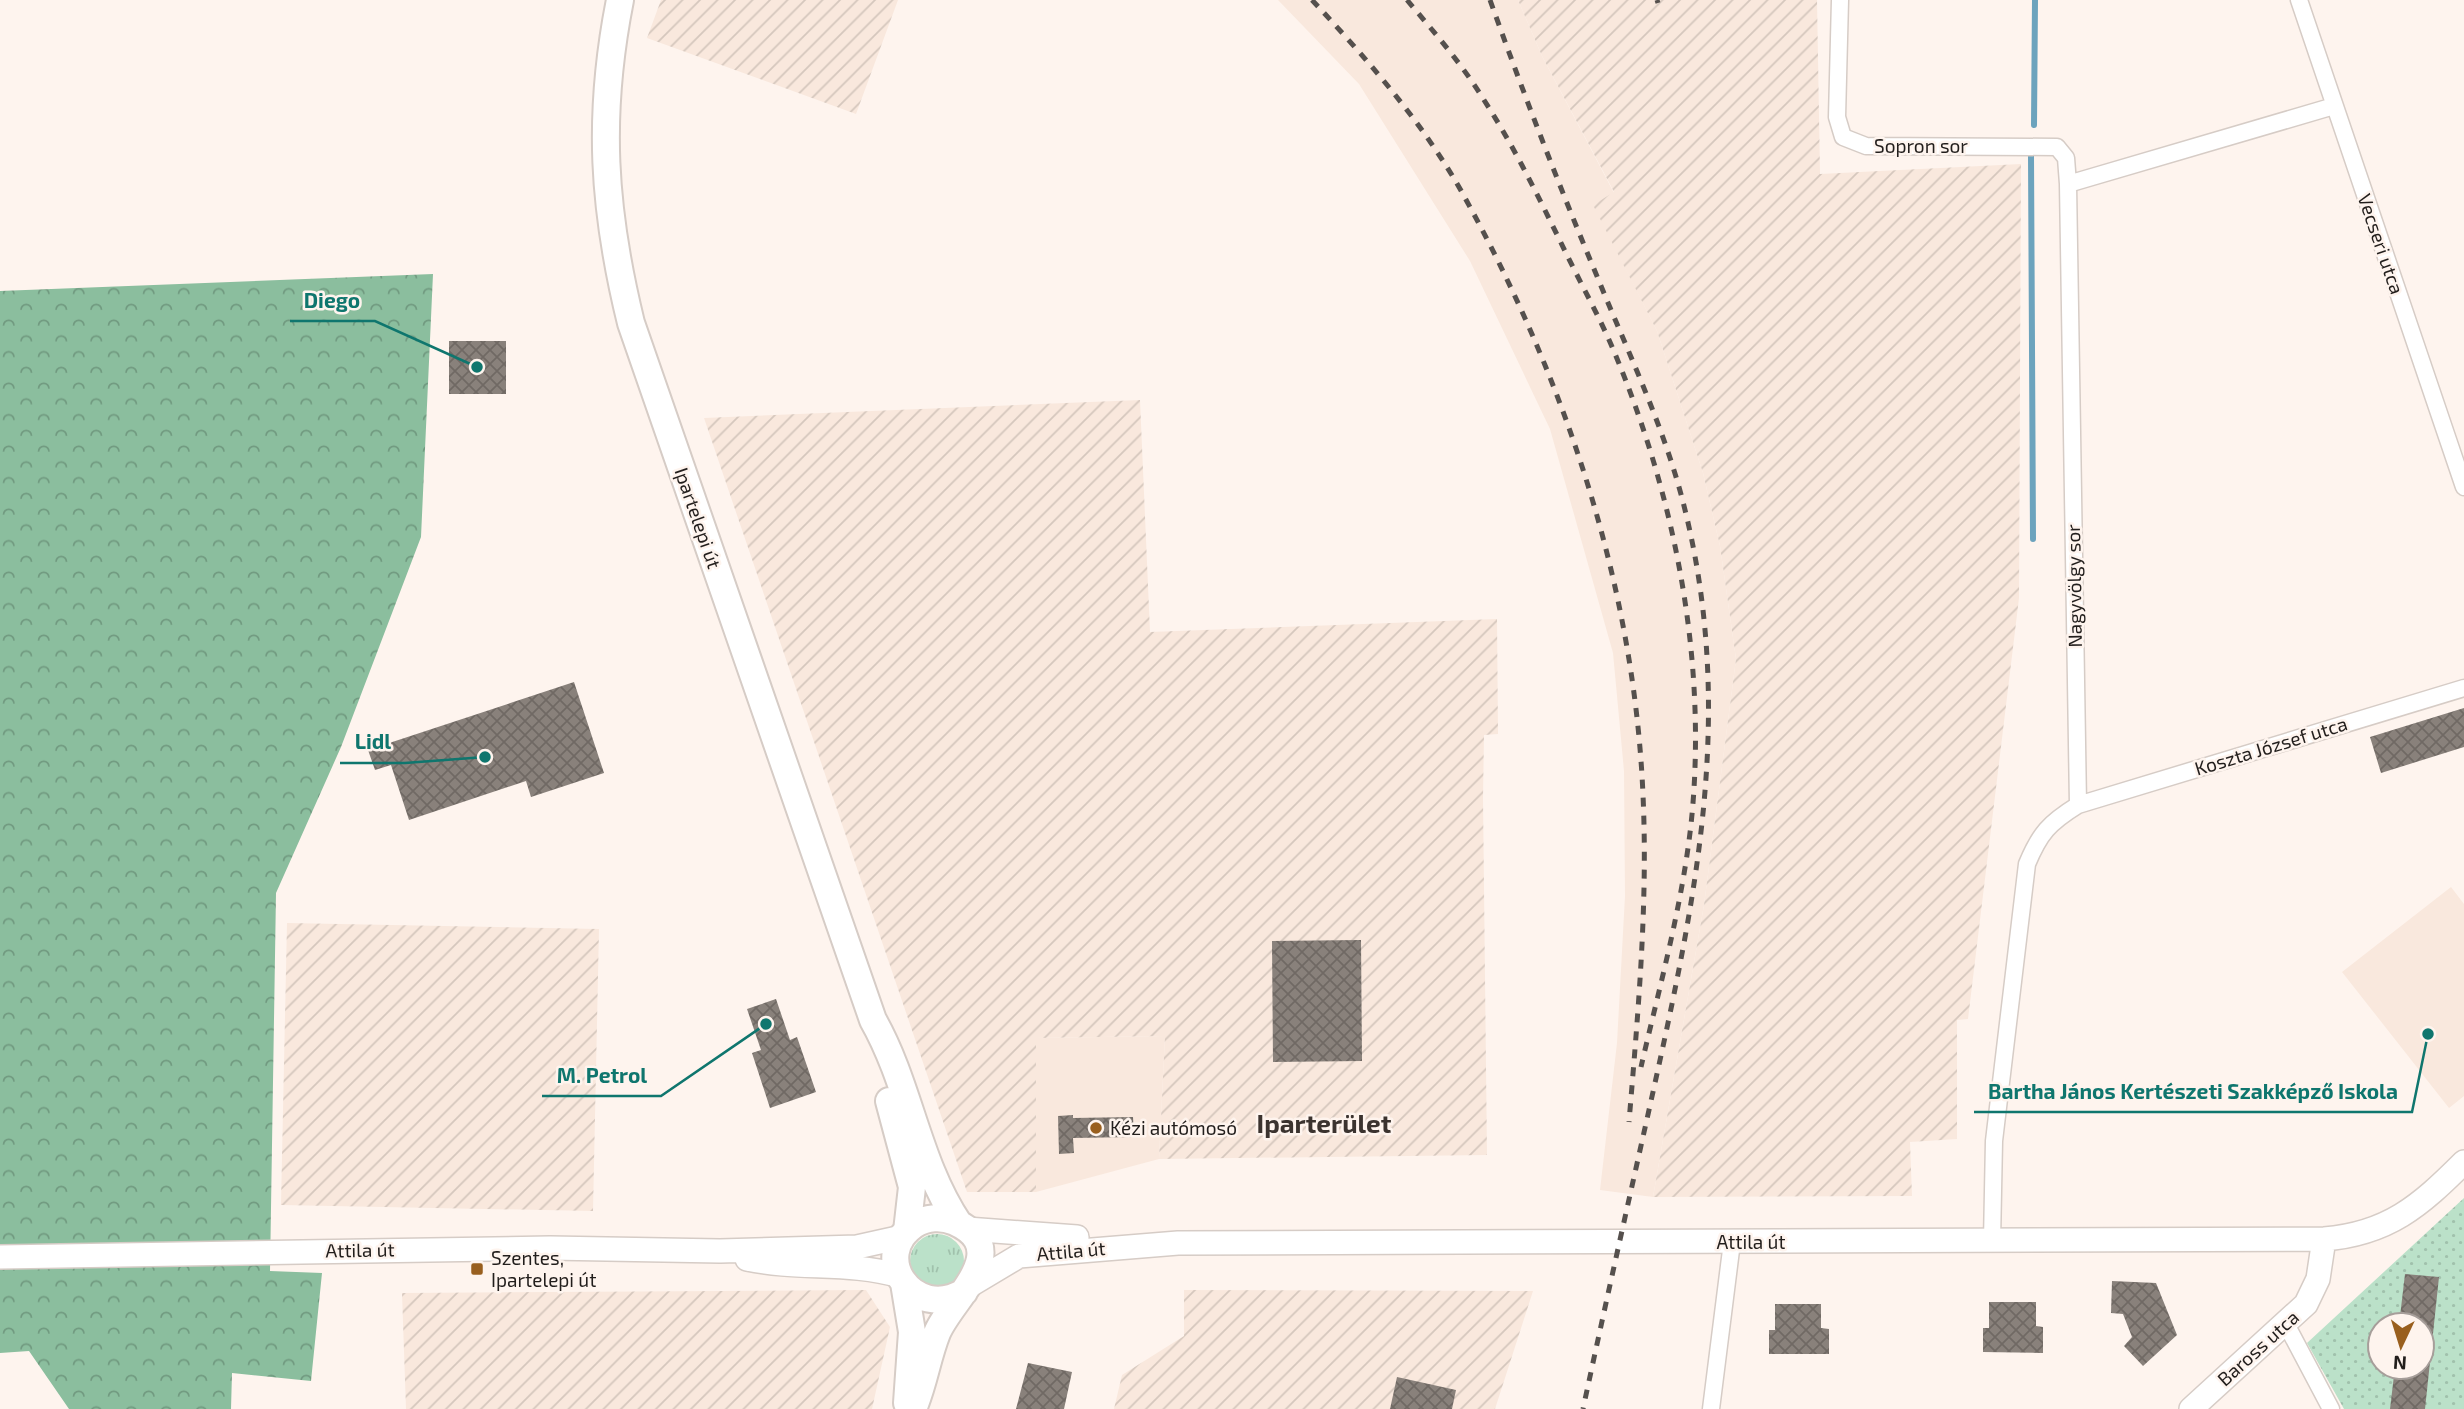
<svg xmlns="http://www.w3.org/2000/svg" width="2464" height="1409" viewBox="0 0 2464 1409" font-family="'Exo 2',sans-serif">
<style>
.built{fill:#f9e8dd}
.industrial{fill:url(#industrial-furrows)}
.grass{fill:url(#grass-tufts)}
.forest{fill:url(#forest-crowns)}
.park{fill:url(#park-dots);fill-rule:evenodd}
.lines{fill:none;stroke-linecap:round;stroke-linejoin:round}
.stream{stroke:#6ca3bd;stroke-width:6}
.building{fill:url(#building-cross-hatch)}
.street-casing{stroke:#d6ccc6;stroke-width:19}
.secondary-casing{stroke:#d6ccc6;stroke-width:26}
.primary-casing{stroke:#d6ccc6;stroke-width:30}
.street{stroke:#fff;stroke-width:16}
.secondary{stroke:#fff;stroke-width:23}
.primary{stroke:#fff;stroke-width:26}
.rail{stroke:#55504d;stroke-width:5;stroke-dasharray:9 9;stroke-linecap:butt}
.poi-dot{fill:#995f1e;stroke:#fef4ee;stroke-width:2.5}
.labels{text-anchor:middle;stroke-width:5;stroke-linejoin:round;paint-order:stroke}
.street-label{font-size:19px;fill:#221e1c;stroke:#fef4ee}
.poi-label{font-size:19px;fill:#221e1c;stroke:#fef4ee;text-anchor:start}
.district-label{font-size:26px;font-weight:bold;fill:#3b332f;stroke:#fef4ee}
.leader{fill:none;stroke:#0f766e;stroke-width:2.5}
.callout-dot{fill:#0f766e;stroke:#fef4ee;stroke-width:2.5}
.callout-label{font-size:21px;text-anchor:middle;font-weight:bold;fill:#0f766e;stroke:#fef4ee;stroke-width:5;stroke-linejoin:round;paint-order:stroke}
</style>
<defs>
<pattern id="industrial-furrows" width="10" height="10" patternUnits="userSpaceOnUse" patternTransform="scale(1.75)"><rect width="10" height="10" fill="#f9e8dd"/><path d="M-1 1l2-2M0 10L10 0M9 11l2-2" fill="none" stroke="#d5c7bd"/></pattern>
<pattern id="grass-tufts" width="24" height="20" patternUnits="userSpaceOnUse" patternTransform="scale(1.75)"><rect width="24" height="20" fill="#bbe1c9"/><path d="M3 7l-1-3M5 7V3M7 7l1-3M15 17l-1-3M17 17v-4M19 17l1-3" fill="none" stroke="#a0c1ac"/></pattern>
<pattern id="forest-crowns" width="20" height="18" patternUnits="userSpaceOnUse" patternTransform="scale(1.75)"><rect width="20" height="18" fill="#8bbe9e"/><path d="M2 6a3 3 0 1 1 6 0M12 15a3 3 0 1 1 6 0" fill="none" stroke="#719a80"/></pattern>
<pattern id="park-dots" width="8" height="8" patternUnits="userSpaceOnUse" patternTransform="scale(1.75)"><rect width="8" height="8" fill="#bbe1c9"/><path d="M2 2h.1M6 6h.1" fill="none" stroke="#a0c1ac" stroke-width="1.8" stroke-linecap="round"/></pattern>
<pattern id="building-cross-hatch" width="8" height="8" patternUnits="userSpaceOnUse" patternTransform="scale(1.75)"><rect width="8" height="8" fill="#89817b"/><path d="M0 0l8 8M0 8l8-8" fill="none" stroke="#706964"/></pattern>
</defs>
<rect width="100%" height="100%" fill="#fef4ee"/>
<path class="built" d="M1278,0H1518L1542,56L1614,193L1594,205L1657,331L1703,473L1720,546L1736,659L1704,905L1653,1197L1600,1190L1617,1043L1625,896L1624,771L1613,653L1550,429L1470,261L1359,84Z
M2451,887L2464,904V1096L2449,1108L2342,972Z
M1165,1036L1159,1159L1036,1192V1038Z"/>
<path class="industrial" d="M661,0H898L856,114L647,38Z
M1518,0H1817L1820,174L2021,164L2019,598L1968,1019L1957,1020V1139L1910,1142L1912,1196L1653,1197L1704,905L1736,659L1720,546L1703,473L1657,331L1593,205L1614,192L1542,56Z
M1140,400L1150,632L1497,619L1498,734L1484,735L1483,798L1487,1155L1159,1159L1165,1036L1036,1038V1192H967L704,418Z
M287,923L599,929L593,1211L281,1205Z
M866,1290L890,1327L872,1409H406L402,1293Z
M1184,1290L1533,1291L1495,1409H1114L1122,1375L1184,1336Z"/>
<path class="grass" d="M910 1261a27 27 0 1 1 54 0a27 27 0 1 1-54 0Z"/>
<path class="forest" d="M433,274L421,537L341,747L276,893L270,1271L322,1273L311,1381L232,1373L231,1409H69L29,1351L0,1353V291Z"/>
<path class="park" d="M2464,1198V1409H2344L2307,1343ZM2380,1325H2422V1367H2380Z"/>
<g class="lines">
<path class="stream" d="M2034,125L2035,0
M2031,156L2033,539"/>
</g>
<path class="building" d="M449,341H506V394H449Z
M574,682L604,773L531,797L526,781L409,820L391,765L375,770L368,750Z
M2464,708V747L2381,773L2370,737Z
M1361,940L1362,1061L1273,1062L1272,941Z
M776,999L790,1040L797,1037L816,1092L770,1108L752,1053L761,1050L747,1009Z
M1073,1115V1118L1133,1117L1134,1137L1073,1138L1074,1153L1059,1154L1058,1116Z
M2405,1274L2439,1277L2425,1409H2390L2395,1367H2422V1325H2399Z
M2112,1281L2156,1283L2177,1335L2143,1366L2124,1346L2132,1337L2123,1314L2111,1313Z
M1989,1302H2036V1326L2043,1327V1353L1983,1352V1328H1989Z
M1775,1304H1821V1328L1829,1329V1354H1769V1330H1775Z
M1028,1363L1072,1372L1064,1409H1016Z
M1397,1377L1456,1390L1452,1409H1390Z"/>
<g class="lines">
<defs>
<path id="street" d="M1840,0L1837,117L1843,137L1866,146L2057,147L2066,158L2068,184
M2299,0L2464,487
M2078,805L2464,688
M1992,1241L1994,1141L2027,864C2040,833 2049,823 2078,805L2068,184L2334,106
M2286,1324L2331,1409
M1711,1409L1732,1242"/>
<path id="secondary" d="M967,1229L1077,1237
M0,1257L550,1248L720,1251L857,1247L902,1237
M747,1259C798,1270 849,1261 900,1276
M972,1284L1019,1256L1178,1243L2324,1239C2388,1234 2420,1206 2464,1162
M2191,1409L2306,1304L2318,1279L2324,1239"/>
<path id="primary" d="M620,0C597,116 603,209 631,323L873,1020C910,1085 917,1162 959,1224
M889,1101L912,1187L907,1231
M904,1283L912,1332L907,1403
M913,1409C924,1384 927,1358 937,1333C950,1300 1016,1250 955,1222C942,1216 926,1217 914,1225C869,1256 913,1322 964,1292"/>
</defs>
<use href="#street" class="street-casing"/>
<use href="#secondary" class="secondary-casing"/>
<use href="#primary" class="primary-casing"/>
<use href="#street" class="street"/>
<use href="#secondary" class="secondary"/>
<use href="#primary" class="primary"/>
<path class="rail" d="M1312,0C1367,59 1425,125 1464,196C1565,379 1634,585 1643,795C1648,904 1638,1013 1629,1122
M1407,0C1434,32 1462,64 1484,100C1515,148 1540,200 1565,251C1581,284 1599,316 1613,349C1673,491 1705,649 1693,803C1686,892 1661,980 1641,1067
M1490,0C1524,95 1560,188 1599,281C1630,357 1667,433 1686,514C1735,718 1695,902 1651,1101C1628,1204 1605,1306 1583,1409
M1657,0L1658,3"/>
</g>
<g class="poi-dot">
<circle cx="1096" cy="1128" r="7"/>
<rect x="470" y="1262" width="14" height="14" rx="3.5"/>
</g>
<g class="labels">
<g class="street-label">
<text x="1921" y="153">Sopron sor</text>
<text transform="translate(2381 244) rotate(71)" y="7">Vecseri utca</text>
<text transform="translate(698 518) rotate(71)" y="7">Ipartelepi út</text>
<text transform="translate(2074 586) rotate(-91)" y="7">Nagyvölgy sor</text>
<text transform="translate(2271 746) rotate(-17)" y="7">Koszta József utca</text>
<text x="1751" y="1249">Attila út</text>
<text transform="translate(360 1250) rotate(-1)" y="7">Attila út</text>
<text transform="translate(1071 1251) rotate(-5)" y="7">Attila út</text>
<text transform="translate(2258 1348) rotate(-42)" y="7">Baross utca</text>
</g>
<g class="poi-label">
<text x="1110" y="1135">Kézi autómosó</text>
<text x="491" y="1265">Szentes,<tspan x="491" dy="22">Ipartelepi út</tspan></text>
</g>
<g class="district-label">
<text x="1324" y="1133">Iparterület</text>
</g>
</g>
<path class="leader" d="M477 367L375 321H290M485 757L405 763H340M766 1024L661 1096H542M2428 1034L2412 1112H1974"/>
<g class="callout-dot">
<circle cx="477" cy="367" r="7"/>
<circle cx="485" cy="757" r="7"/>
<circle cx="766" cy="1024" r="7"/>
<circle cx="2428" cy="1034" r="7"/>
</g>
<g class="callout-label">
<text x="332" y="308">Diego</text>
<text x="373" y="749">Lidl</text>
<text x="602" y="1083">M. Petrol</text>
<text x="2193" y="1099">Bartha János Kertészeti Szakképző Iskola</text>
</g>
<g transform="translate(2401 1346) rotate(184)"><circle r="33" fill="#fef4ee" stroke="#a69e9a" stroke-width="2"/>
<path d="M0-5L12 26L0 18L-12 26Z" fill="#995f1e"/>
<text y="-10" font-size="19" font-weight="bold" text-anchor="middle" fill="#221e1c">N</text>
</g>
</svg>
